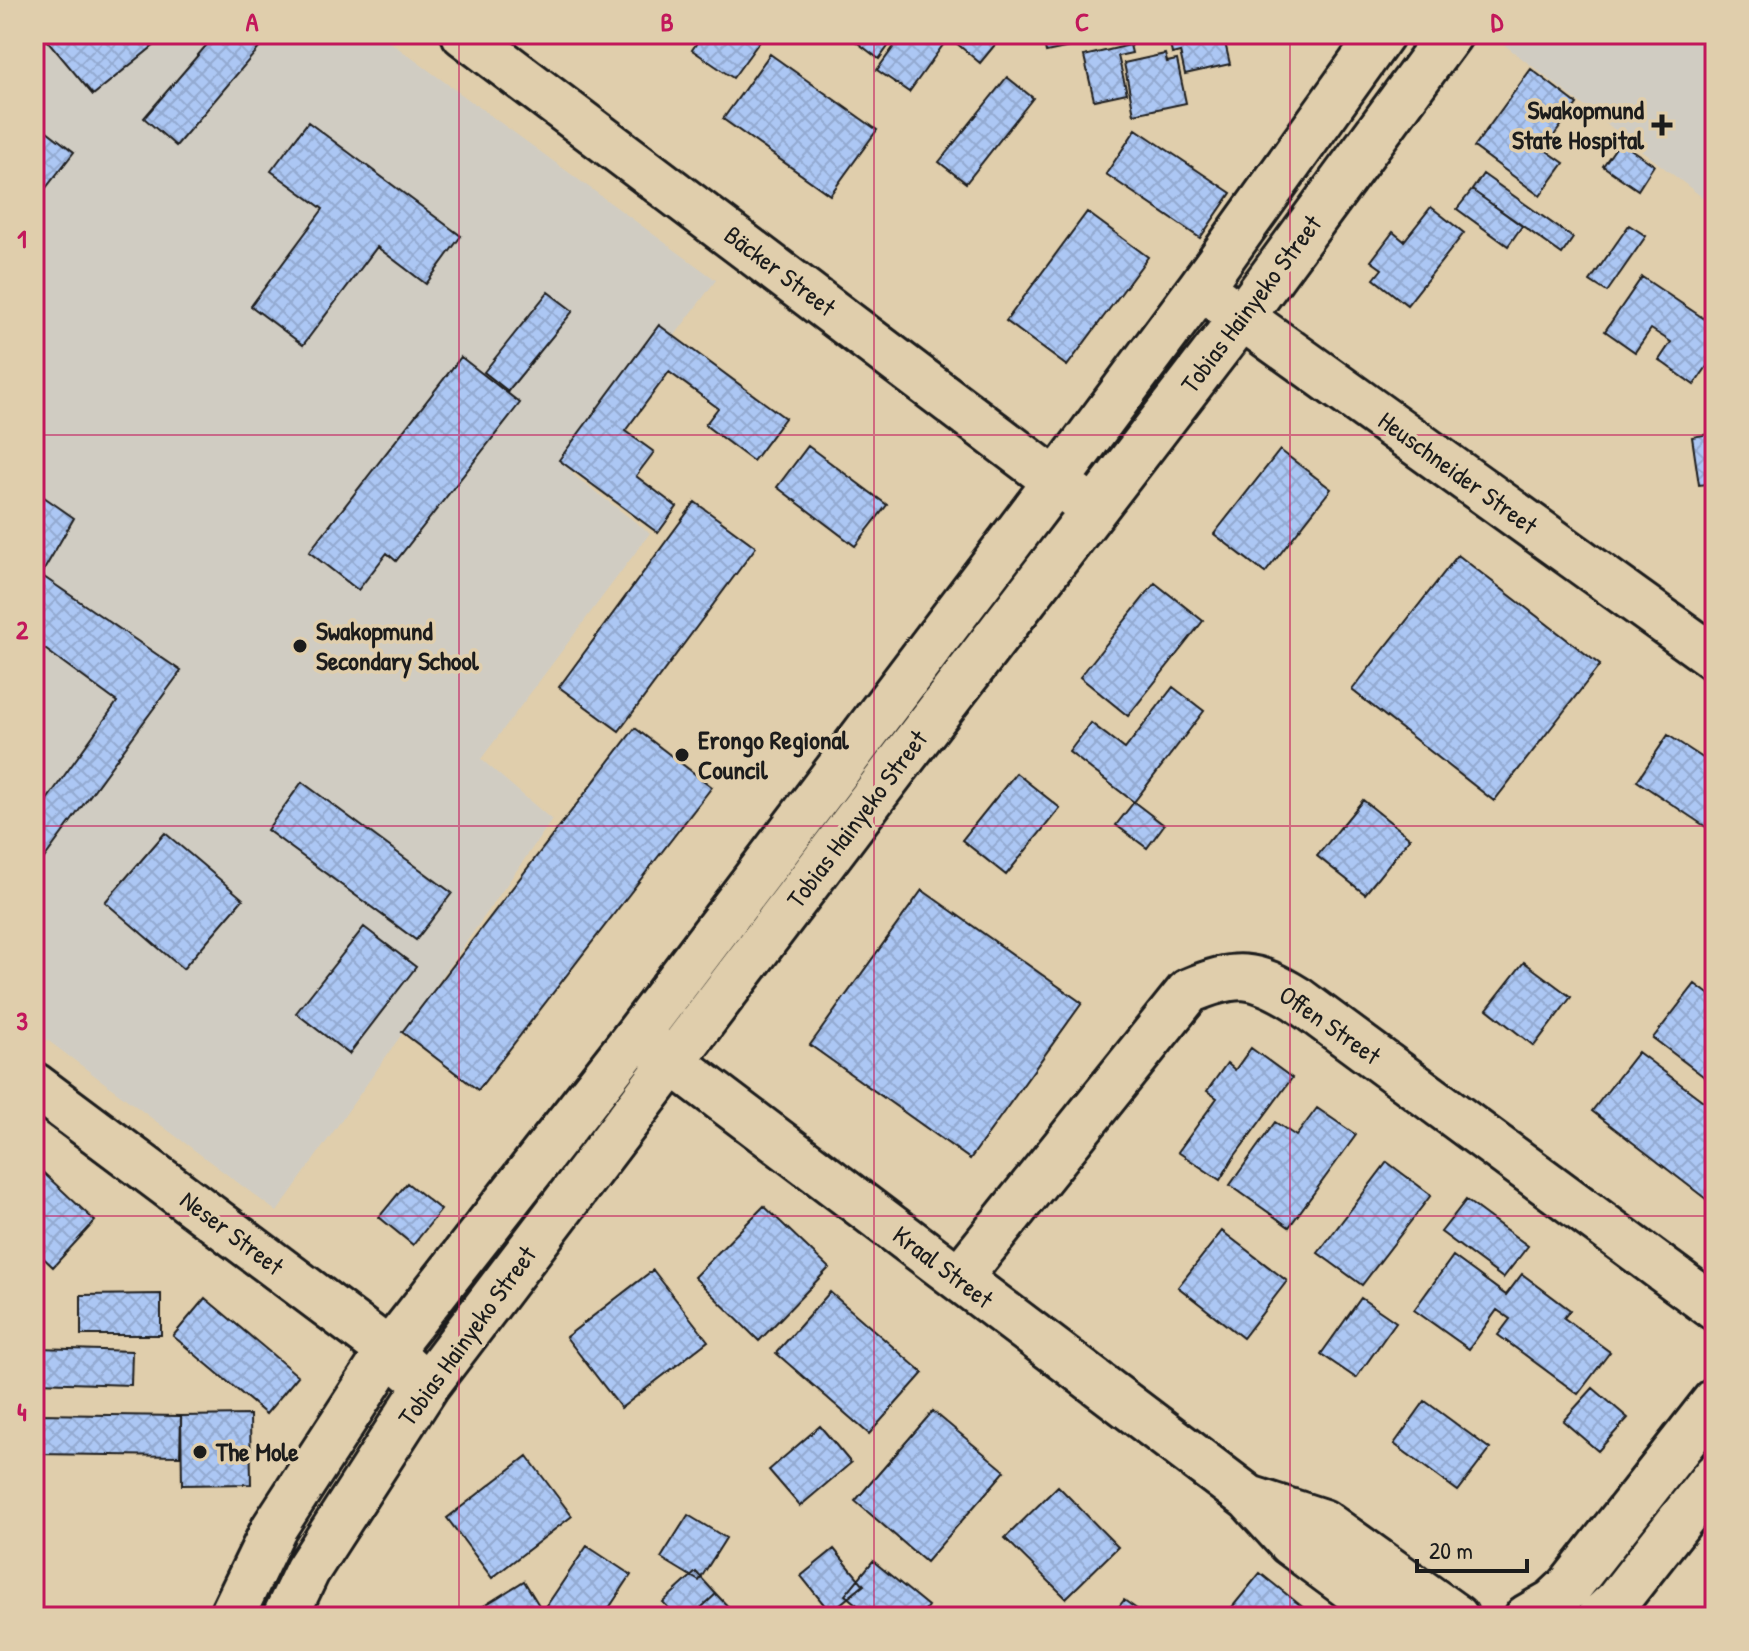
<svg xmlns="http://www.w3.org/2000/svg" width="1749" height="1651" viewBox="0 0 1749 1651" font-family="'Patrick Hand',sans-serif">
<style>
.built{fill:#d0ccc2}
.building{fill:url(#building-cross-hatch);stroke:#1c1c1c;stroke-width:2}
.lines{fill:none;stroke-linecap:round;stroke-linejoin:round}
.minor-casing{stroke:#1c1c1c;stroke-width:50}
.minor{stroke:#e0ceac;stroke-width:44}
.grid{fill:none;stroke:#c2185b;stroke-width:2;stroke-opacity:0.55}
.poi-dot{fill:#1c1c1c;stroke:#e0ceac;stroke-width:3}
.labels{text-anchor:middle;stroke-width:7;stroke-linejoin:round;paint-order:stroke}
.poi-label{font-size:26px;font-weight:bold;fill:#1c1c1c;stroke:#e0ceac;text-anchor:start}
.street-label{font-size:26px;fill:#1c1c1c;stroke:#e0ceac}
.neatline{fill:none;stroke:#c2185b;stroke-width:3}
.grid-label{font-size:26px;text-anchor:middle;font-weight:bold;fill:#c2185b}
</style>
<defs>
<pattern id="building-cross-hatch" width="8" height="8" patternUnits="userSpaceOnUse" patternTransform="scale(2)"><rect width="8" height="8" fill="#acc7f4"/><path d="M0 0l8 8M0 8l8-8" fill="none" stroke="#93aad1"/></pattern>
</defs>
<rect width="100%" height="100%" fill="#e0ceac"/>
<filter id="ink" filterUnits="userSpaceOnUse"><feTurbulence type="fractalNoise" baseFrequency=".0125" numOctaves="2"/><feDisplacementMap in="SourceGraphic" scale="16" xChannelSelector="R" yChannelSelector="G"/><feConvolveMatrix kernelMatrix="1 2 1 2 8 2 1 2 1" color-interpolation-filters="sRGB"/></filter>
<g filter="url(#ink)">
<path class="built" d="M34,34H379L716,280L572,474L650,533L481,759L552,820L277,1212L34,1030Z
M1508,34H1715V207L1502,43Z"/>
<path class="building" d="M42,34H158L162,39L93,95Z
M216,34H271L176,146L144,118Z
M703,34H765L733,78L692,50Z
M846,34H897L879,59Z
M903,34H928L943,45L909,92L877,70Z
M962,34H1002L1003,35L980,63L955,42Z
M1042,34H1096L1098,41L1046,52Z
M1168,34H1223L1230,64L1185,74L1180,52L1172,54Z
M1130,45L1132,53L1118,56L1127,93L1094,100L1084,56Z
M770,54L877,130L830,195L723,119Z
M1165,54L1167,62L1177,60L1186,103L1134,114L1124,63Z
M1531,69L1577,104L1544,149L1564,163L1540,196L1474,147Z
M1007,77L1033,98L966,183L939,162Z
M34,121L74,152L34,203Z
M308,122L461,236L426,284L377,247L303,345L251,306L323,209L271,171Z
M1136,129L1231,193L1200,238L1106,174Z
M1620,142L1654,165L1638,190L1603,166Z
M1483,174L1573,238L1562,254L1472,190Z
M1472,190L1522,226L1508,246L1457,209Z
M1431,207L1464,233L1407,305L1374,279L1382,269L1371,261L1393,232L1404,241Z
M1087,212L1148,257L1067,366L1006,321Z
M1629,225L1646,236L1607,292L1590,281Z
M1642,277L1715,326V355L1694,385L1659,360L1671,342L1651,329L1635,352L1605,331Z
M548,292L573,311L508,391L484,372Z
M659,325L785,418L753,461L705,425L718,408L669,372L625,431L654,452L636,476L677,507L658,533L559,460Z
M461,357L520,403L396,561L387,553L358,590L309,552Z
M1715,433V483L1699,485L1692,437Z
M808,446L887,505L855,546L777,487Z
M1280,450L1331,489L1265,573L1214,534Z
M34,490L74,518L41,575L181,671L34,872V813L36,815L117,702L34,641Z
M695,502L756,547L619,731L559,687Z
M1458,555L1600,665L1494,801L1352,690Z
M1155,583L1203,621L1128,716L1080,677Z
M1173,687L1204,711L1134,802L1069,752L1091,723L1125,749Z
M635,728L712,787L478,1090L402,1032Z
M1668,735L1715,766V821L1709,829L1637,781Z
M1016,773L1060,808L1006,875L962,840Z
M302,782L452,893L416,940L267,830Z
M1363,800L1410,838L1365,894L1317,856Z
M1134,802L1164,825L1147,848L1116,825Z
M165,833L243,899L183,969L105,902Z
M922,890L1082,1003L970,1159L810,1045Z
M364,927L416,967L349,1054L296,1013Z
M1524,962L1571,997L1534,1046L1487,1009Z
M1695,984L1715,999V1085L1653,1038Z
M1251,1048L1292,1078L1234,1157L1220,1180L1178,1152L1217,1098L1207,1091L1227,1063L1235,1070Z
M1638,1052L1715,1110V1206L1592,1111Z
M1317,1108L1356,1135L1289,1227L1230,1185L1275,1122L1296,1136Z
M1387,1162L1431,1195L1362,1285L1318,1253Z
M34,1164L95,1221L53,1267L34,1249Z
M407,1183L441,1210L413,1245L379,1217Z
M1466,1200L1528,1246L1503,1278L1441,1232Z
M764,1206L829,1268L759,1341L694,1277Z
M1222,1231L1287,1281L1243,1338L1178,1287Z
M1453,1256L1506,1295L1522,1274L1570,1310L1564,1318L1610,1352L1578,1394L1498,1335L1510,1319L1497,1310L1469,1349L1414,1310Z
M653,1270L708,1341L621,1408L566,1337Z
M830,1292L923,1373L869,1434L776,1353Z
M161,1294V1335H81V1295Z
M205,1298L298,1376L266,1414L173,1336Z
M1361,1298L1396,1322L1356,1378L1321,1354Z
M38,1348L132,1351L131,1385L37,1382Z
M1593,1388L1628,1418L1598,1451L1563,1421Z
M1425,1401L1490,1449L1458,1491L1394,1444Z
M933,1411L1005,1471L926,1562L855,1501Z
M37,1414L181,1416L180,1456L37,1454Z
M250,1415L251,1484L182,1485L181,1416Z
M820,1426L851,1463L800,1506L769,1470Z
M527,1456L572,1516L492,1578L447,1518Z
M1058,1486L1118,1547L1066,1598L1005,1538Z
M688,1515L726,1538L699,1581L661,1558Z
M587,1546L631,1575L603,1617H539Z
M834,1549L864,1585L830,1612L801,1576Z
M873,1561L928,1606L920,1617H872L845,1595Z
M696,1572L716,1594L691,1617H677L663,1602Z
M1260,1573L1315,1617H1224Z
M524,1581L545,1615L543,1617H466Z
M716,1594L738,1617H691Z
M1124,1600L1148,1617H1111Z
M1087,1605L1096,1617H1072Z"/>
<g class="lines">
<defs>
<path id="minor" d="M464,34L1078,498
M1219,301L1715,658
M649,1044L1249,1498L1290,1543L1390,1617
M34,1085L389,1351L411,1371
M959,1278L1189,991C1237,971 1253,972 1297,999L1715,1308
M1252,1499L1323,1522L1456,1617
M231,1617L274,1528L389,1351L637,1035L1057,480L1200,288L1382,34
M285,1617L307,1571L427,1385L896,767L1242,317L1450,34
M1527,1617L1553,1602L1569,1587L1715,1401
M1600,1617L1617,1601L1715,1476"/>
</defs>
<use href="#minor" class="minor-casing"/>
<use href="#minor" class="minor"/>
</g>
</g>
<path class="grid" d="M459,34V1617M874,34V1617M1290,34V1617M34,435H1715M34,826H1715M34,1216H1715"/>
<g class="poi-dot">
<path d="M1658 113h8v8h8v8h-8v8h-8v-8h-8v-8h8z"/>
<circle cx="300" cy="646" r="8"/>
<circle cx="682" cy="755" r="8"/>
<circle cx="200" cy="1452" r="8"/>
</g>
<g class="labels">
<g class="poi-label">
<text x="1644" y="119" text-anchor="end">Swakopmund<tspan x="1644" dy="30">State Hospital</tspan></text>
<text x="316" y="640">Swakopmund<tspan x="316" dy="30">Secondary School</tspan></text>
<text x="698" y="749">Erongo Regional<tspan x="698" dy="30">Council</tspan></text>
<text x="216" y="1461">The Mole</text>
</g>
<g class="street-label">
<text transform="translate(780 271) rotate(37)" y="9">Bäcker Street</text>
<text transform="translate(1251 304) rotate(-53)" y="9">Tobias Hainyeko Street</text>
<text transform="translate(1458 473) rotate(36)" y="9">Heuschneider Street</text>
<text transform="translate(857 819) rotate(-53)" y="9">Tobias Hainyeko Street</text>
<text transform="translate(1330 1025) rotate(35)" y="9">Offen Street</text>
<text transform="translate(232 1233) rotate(37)" y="9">Neser Street</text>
<text transform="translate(943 1267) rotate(37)" y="9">Kraal Street</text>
<text transform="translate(467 1336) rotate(-54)" y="9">Tobias Hainyeko Street</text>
</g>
</g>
<rect width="1749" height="1651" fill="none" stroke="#e0ceac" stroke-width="88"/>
<path d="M1417 1559v12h110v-12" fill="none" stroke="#1c1c1c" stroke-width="4"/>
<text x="1429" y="1559" font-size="24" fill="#1c1c1c" stroke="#e0ceac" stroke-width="6" paint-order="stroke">20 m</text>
<rect x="44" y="44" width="1661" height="1563" class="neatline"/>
<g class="grid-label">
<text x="252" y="31">A</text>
<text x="667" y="31">B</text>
<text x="1082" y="31">C</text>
<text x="1497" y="31">D</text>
<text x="22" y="248">1</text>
<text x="22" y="639">2</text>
<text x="22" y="1030">3</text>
<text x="22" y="1421">4</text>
</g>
</svg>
